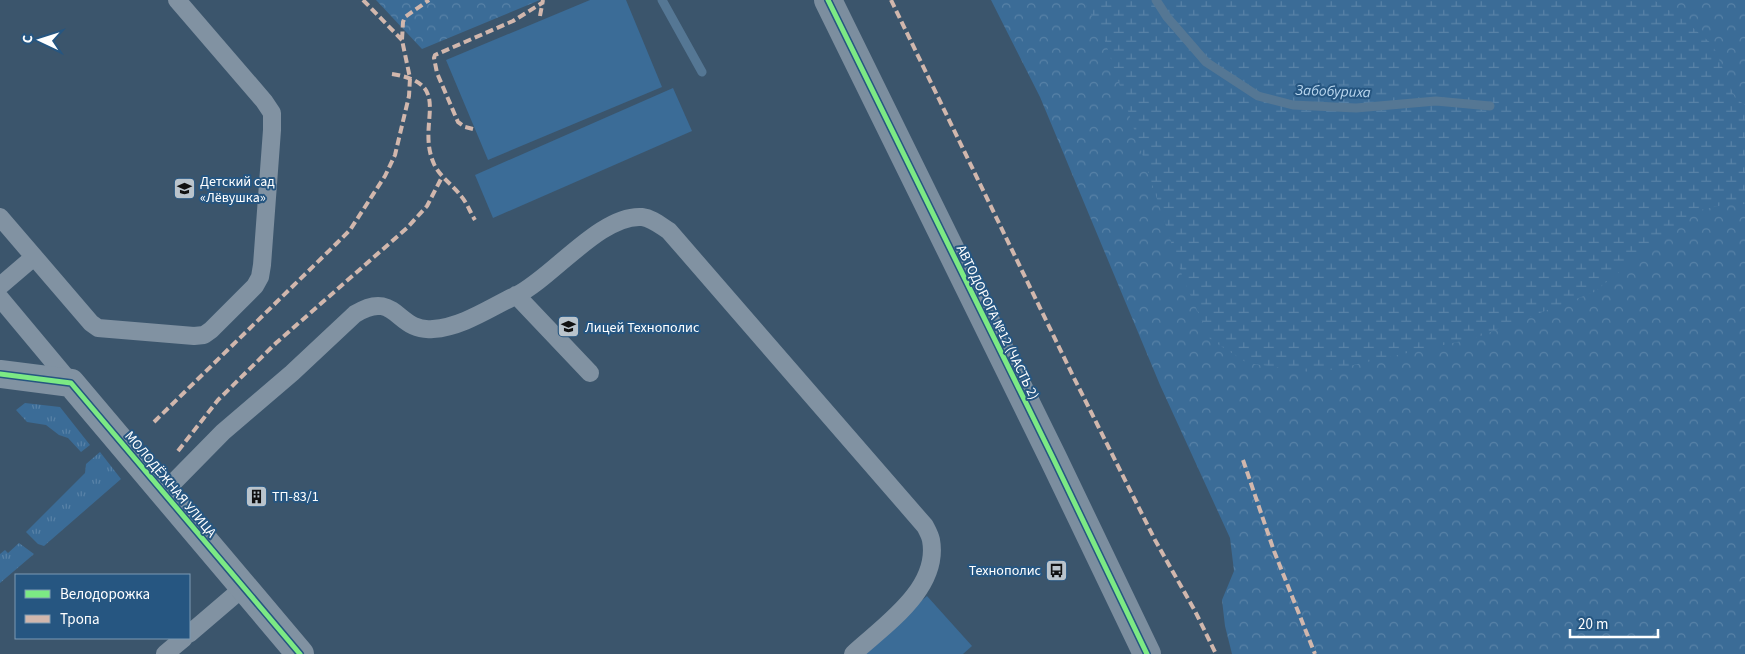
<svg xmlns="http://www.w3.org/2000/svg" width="1745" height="654" viewBox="0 0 1745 654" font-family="'Source Sans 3',sans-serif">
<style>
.grass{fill:url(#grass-tufts)}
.forest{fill:url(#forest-crowns)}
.wetland{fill:url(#wetland-marsh)}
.pitch{fill:#3b6c97}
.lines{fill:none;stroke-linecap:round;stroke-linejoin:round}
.stream{stroke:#557794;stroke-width:9}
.lane{stroke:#8192a2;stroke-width:18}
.street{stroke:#8192a2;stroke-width:28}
.secondary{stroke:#7c8e9f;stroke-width:28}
.quiet{stroke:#d1b7ad;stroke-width:4;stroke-dasharray:8 4;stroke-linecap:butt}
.cycleway-casing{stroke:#265681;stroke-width:8}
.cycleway{stroke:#7ce984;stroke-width:5}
.labels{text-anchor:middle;stroke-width:4;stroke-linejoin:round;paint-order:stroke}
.poi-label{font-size:14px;fill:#fff;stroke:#265681;text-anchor:start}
.street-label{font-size:14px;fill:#fff;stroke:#265681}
.water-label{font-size:15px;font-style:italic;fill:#b9d6ee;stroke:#265681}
</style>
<defs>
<pattern id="grass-tufts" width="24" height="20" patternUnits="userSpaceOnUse" patternTransform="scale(1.25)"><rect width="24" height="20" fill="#3b6c97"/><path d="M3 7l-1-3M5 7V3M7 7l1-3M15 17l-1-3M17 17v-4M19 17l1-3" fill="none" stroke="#5882a7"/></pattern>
<pattern id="forest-crowns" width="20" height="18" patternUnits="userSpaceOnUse" patternTransform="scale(1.25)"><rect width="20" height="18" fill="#3b6c97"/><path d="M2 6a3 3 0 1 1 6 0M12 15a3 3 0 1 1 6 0" fill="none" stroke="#5882a7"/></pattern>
<pattern id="wetland-marsh" width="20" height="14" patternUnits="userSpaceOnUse" patternTransform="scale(1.25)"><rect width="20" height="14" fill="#3b6c97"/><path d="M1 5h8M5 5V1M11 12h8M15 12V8" fill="none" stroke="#5882a7"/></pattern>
</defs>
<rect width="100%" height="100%" fill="#3b556c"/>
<path class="grass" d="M25,403L60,407L90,445L81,452L68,438L59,435L46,425L27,422L16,410Z
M100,452L121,479L44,546L38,544L26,532L85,473L86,464Z
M19,543L34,554L0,583V554L5,550L8,553Z"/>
<path class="forest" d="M376,0H540L422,49Z
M991,0H1745V654H1232L1225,626L1222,600L1234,571L1230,538L1160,385L1040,97Z"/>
<path class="wetland" d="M1083,0H1654L1685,21L1713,45L1735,98L1745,105V204L1723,205L1696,211L1594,292L1475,338L1317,373L1247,363L1210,339L1184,281L1104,38Z"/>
<path class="pitch" d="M590,0H626L662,87L488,160L446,60Z
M673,88L692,131L493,218L475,175Z
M927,596L972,646L963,654H861Z"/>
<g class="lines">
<path class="stream" d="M662,0L702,72
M1156,0L1167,17L1206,62L1258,96L1293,105L1356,108L1436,101L1490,106"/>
<path class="lane" d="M0,217L91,323L98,328L194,336L204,335L211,330L255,286L260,277L262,265L272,130V113L264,101L177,0
M0,286L34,257
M516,295L590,373
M0,298L71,383
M164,492L223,432L292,373L355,314C397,288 396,333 433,329C463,327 491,307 517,295C553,277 601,214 642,217C652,218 661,226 669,231L925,526C927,530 930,535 931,540C940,589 883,626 853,654
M189,634L244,587
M165,654L184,638"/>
<path class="street" d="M0,374L71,383L300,654"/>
<path class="secondary" d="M828,0L1053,458L1147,654"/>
<path class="quiet" d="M363,0L402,40
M891,0L1073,376L1155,540L1195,611L1216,654
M540,16L543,0
M392,74C456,84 415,122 434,164C440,177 453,185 461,196C467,203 470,212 475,220
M473,129L465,127L458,122L437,73L434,58L435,55L513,21L542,3
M154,422L337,243L350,230L385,176L395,155L409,96L410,78L402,40L403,22L405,17L429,0
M178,451L218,400L276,343L407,228L427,206L442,177
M1243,460L1274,551L1315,654"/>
<defs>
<path id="cycleway" d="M828,0L1053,458L1147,654
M0,374L71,383L300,654"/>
</defs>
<use href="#cycleway" class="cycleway-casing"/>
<use href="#cycleway" class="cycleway"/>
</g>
<defs>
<symbol id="school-square" viewBox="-11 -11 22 22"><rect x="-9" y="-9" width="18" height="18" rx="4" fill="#bac4cc" stroke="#265681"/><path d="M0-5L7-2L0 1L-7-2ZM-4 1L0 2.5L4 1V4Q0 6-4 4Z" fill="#111"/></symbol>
<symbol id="building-square" viewBox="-11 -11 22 22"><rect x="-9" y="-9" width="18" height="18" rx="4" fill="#bac4cc" stroke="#265681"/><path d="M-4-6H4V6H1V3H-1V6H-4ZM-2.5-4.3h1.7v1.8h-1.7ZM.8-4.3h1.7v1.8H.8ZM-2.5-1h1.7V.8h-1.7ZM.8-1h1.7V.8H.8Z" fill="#111"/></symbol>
<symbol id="bus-square" viewBox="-11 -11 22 22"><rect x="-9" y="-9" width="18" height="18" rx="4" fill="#bac4cc" stroke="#265681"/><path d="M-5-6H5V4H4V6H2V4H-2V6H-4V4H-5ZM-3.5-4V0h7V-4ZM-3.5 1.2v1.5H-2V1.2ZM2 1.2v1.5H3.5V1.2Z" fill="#111"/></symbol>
</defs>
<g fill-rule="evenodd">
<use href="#school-square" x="172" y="176" width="25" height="25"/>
<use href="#school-square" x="556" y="314" width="25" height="25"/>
<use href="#building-square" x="244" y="484" width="25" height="25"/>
<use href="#bus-square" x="1044" y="558" width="25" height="25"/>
</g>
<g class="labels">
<g class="poi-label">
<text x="200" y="186">Детский сад<tspan x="200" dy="16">«Лёвушка»</tspan></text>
<text x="585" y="332">Лицей Технополис</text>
<text x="272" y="501">ТП-83/1</text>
<text x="1041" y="575" text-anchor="end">Технополис</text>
</g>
<g class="street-label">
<text transform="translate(998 322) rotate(64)" y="5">АВТОДОРОГА №12 (ЧАСТЬ 2)</text>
<text transform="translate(171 484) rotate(50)" y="5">МОЛОДЁЖНАЯ УЛИЦА</text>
</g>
<g class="water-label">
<text transform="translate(1333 91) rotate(2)" y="5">Забобуриха</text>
</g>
</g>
<rect x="15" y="574" width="175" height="65" fill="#265681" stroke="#7d9ab3"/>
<rect x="25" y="590" width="25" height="8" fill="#7ce984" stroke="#7d9ab3"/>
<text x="60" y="599" font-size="15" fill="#ffffff">Велодорожка</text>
<rect x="25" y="615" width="25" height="8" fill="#d1b7ad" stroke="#7d9ab3"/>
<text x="60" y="624" font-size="15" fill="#ffffff">Тропа</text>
<g transform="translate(40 40) rotate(274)" stroke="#265681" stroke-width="4" paint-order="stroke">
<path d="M0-4L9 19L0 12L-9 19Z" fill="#ffffff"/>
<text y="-8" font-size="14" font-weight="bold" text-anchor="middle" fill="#ffffff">С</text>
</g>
<path d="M1570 629v8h88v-8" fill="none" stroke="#ffffff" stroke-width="2.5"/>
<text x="1578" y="629" font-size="15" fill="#ffffff" stroke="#265681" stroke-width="4" paint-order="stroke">20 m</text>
</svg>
